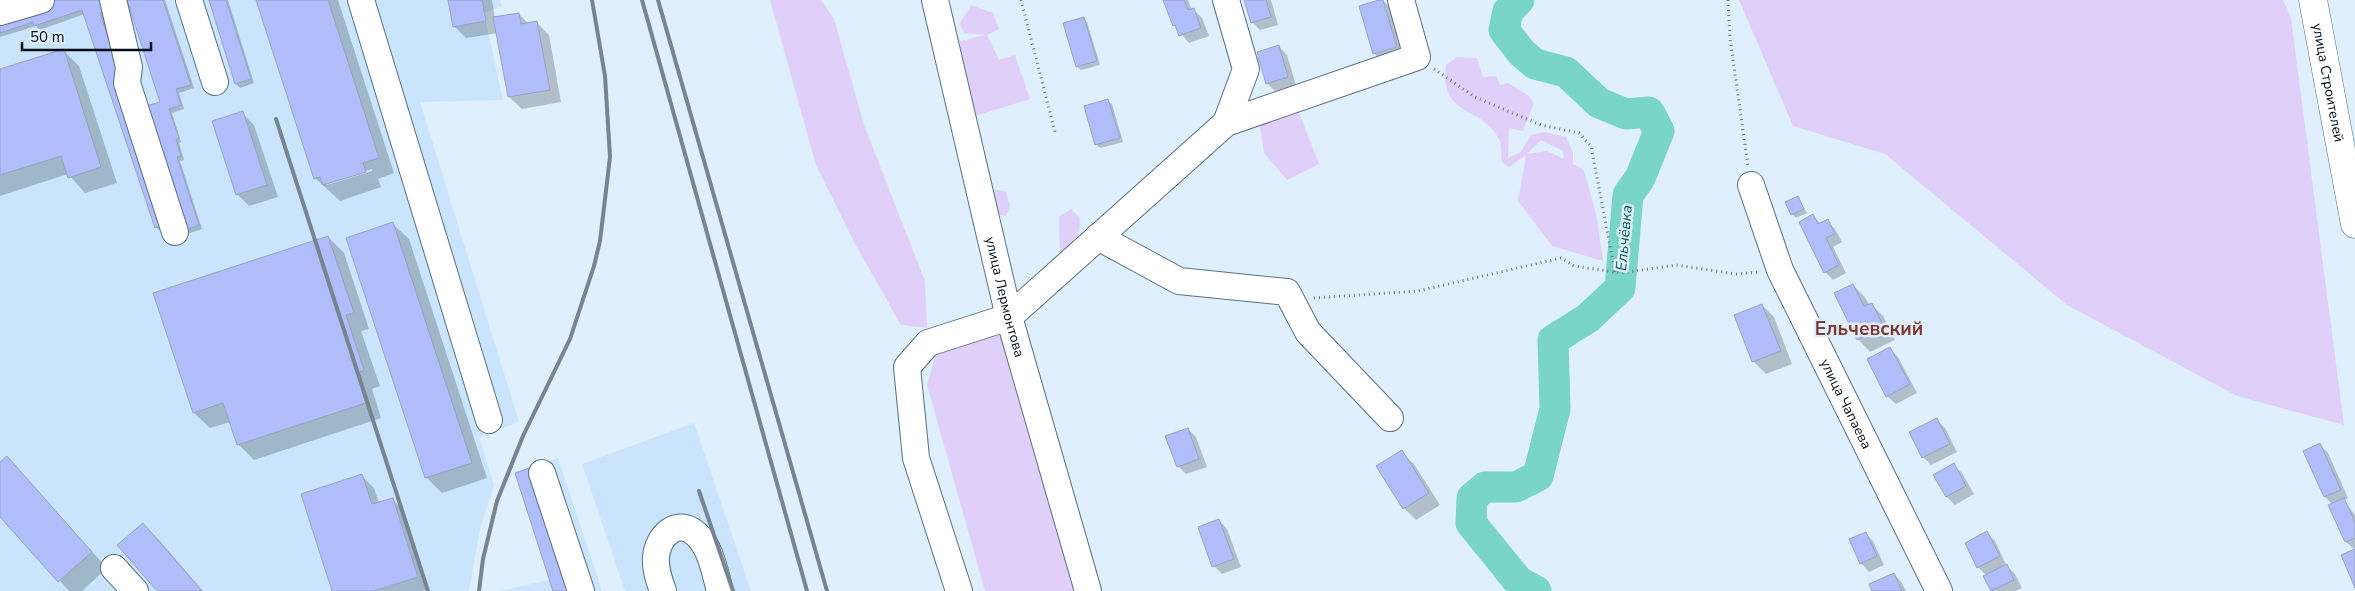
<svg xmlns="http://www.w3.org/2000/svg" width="2355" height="591" viewBox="0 0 2355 591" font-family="'Nunito Sans',sans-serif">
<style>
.built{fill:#c9e4fc}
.green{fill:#e0d0f9;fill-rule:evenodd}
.shadow{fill:#0003;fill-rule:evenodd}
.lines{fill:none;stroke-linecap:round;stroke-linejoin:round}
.river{stroke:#79d4ca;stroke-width:31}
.building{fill:#afbdfa;stroke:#9aa2c0}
.minor-casing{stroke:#587086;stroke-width:28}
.major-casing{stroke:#587086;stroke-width:29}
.path{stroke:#6a7681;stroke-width:3;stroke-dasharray:1 4;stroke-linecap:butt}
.minor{stroke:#fff;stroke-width:26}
.major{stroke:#fff;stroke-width:28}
.rail{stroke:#78848f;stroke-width:4}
.labels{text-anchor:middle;stroke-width:5;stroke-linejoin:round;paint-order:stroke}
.street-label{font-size:14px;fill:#040c14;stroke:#dfeffe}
.water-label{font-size:15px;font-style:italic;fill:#015651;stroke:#dfeffe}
.district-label{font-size:19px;font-weight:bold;fill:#7f392e;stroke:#dfeffe}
</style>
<rect width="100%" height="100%" fill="#dfeffe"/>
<path class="built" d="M0,0H500L502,6L484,13L503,100L420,102L519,422L479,437L494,485L480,529L469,591H0Z
M694,423L751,591H625L582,464Z
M558,458L602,591H500L549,580L515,473Z"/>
<path class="green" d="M770,0H821L834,19L864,125L925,281L927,328L901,325L853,240L816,165Z
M1739,0H2283L2291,18L2344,425L2237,396L2067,305L1885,154L1793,126Z
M971,5L993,13L999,29L987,35L999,60L1015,55L1030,99L968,118L953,43L985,35L964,33L960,23Z
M1457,57L1477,58L1483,77L1496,76L1500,85L1508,83L1528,95L1534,103L1523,131L1509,128L1508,158L1521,152L1531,135L1545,132L1566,137L1573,153V164L1583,169L1596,213L1603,261L1552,246L1518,201L1526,155L1509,167L1502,162C1501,155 1502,145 1499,139C1481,104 1439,118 1446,65ZM1541,140L1563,151L1564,159L1547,151L1527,154Z
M1296,105L1319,164L1287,180L1264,153L1258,114Z
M993,189L1006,192L1010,206L1006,216L996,214Z
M1071,209L1080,218L1078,242L1060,259L1059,217Z
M1000,330L1079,591H985L927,385L936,353Z"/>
<path class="shadow" d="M60,0L114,13L103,16L173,227L160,231L156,227L85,14L39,30L36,26L0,37V19Z
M128,0H165L194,88L179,93L184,109L172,113L181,142L179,143L184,160L180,161L202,229L187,234L161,103Z
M210,0H228L254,83L240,88L236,84Z
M257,0H338L394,173L378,179L381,187L340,201L315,178ZM372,169V171L327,185L325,183Z
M450,0H492L495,18L519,14L529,24L537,23L549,35L561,102L522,109L509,97L498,33L466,38L454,26Z
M1165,0H1188L1192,10H1194L1202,18L1209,36L1189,43L1174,25Z
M1246,0H1271L1278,25L1260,30L1252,22Z
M1382,0L1391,8L1404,55L1382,62L1374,53Z
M1084,18L1087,22L1100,65L1081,70L1077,67Z
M1279,47L1287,55L1296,85L1275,91L1267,83Z
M64,51L79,66L117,183L85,193L68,174L0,196V71Z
M1108,101L1112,104L1123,142L1100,148L1096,144Z
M242,113L254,125L278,197L249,206L237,194Z
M1798,198L1807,213L1796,218L1792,214Z
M1813,216L1821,224L1827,221L1835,229L1842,242L1833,247L1846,273L1833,280L1825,272Z
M393,224L409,239L487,478L442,493L426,477Z
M328,237L344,253L369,329L361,331L380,386L372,389L381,418L254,460L238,444L230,422L210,428L194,413Z
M1853,285L1865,297L1869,305L1871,304L1883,316L1895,340L1870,352L1858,339L1836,293Z
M1762,305L1774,317L1792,364L1766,374L1754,362L1735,316Z
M1890,349L1898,357L1917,393L1896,404L1887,396Z
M1937,420L1945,428L1957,452L1931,465L1923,457Z
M1188,429L1196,437L1207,467L1186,474L1178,466Z
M2320,445L2328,453L2348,498L2344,500L2355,515V585V550L2346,542L2330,506L2333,505L2325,497L2305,452Z
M1401,452L1414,464L1440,505L1416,520L1404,508Z
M7,458L107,568L82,591H69L0,515V464Z
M1954,465L1962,473L1974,494L1955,505L1947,497Z
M362,476L374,488L379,503L392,499L404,511L429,589L423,591H334Z
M1219,520L1227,529L1241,567L1222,574L1214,566Z
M143,524L159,540L203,591H159Z
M1865,533L1873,541L1884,565L1869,572L1861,563Z
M1987,533L1995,541L2006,565L2015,574L2022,588L2016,591H1992L1985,577L1987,576L1978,567Z
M1894,574L1902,583L1906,591H1873Z"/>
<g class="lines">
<path class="river" d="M1519,0L1508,11L1504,30L1522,53L1535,64L1566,72L1599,103L1626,114L1649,112L1659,131L1640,178L1628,195L1620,288L1588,318L1553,340L1555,409L1538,476L1516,487H1485L1472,498L1471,523L1518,581L1536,591"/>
</g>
<path class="building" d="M56,0H108L111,9L100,13L170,223L155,228L82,10L34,26L33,22L0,33V18Z
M127,0H163L191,85L176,89L181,105L169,109L179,138L176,139L181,156L177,157L199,225L183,231L143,107L160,102Z
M209,0H226L251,79L235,84Z
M256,0H328L379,158L363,163L366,172L323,185L320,177L314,179Z
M448,0H482L486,21L453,27Z
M1163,0H1184L1188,10L1194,8L1201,28L1179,36L1175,25L1173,26Z
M1244,0H1266L1271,17L1251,23Z
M1379,0H1383L1397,47L1373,54L1359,6Z
M519,13L521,24L537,21L550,90L508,97L493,17Z
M1084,17L1097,61L1076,67L1063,23Z
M1279,45L1288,77L1266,84L1257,52Z
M64,49L101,167L68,178L61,156L0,175V69Z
M1108,99L1120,138L1095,145L1084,106Z
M243,111L267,185L236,195L212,121Z
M1798,196L1804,209L1791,215L1785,202Z
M1813,214L1818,224L1828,219L1835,234L1826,238L1839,265L1824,273L1799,222Z
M393,222L472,463L425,478L346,238Z
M328,236L354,313L346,315L364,370L357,373L366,403L237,445L223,403L193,413L153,293Z
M1853,284L1864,306L1872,303L1884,327L1857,340L1834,293Z
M1762,304L1781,351L1752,362L1734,315Z
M1890,347L1910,384L1886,397L1867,359Z
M1937,418L1950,444L1922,458L1909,432Z
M1188,428L1199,459L1177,467L1165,436Z
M2320,443L2341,490L2324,497L2303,451Z
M1402,450L1429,493L1403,509L1376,466Z
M7,456L92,552L58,582L0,517V462Z
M1954,463L1966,486L1946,497L1933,475Z
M532,467L571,591H553L515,473Z
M362,474L372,504L393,498L418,577L374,591H332L301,494Z
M2344,498L2355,522V538L2345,542L2328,505Z
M1219,519L1234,559L1212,567L1198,527Z
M143,523L202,591H157L117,545Z
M1987,531L2000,556L1977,568L1965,543Z
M1866,532L1877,556L1860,564L1849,539Z
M2355,549V588L2341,555Z
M2007,564L2014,580L1991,591L1983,576Z
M1894,573L1902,591H1872L1869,584Z"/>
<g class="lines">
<defs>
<g id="minor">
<path d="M113,0L129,67L127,83L175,232"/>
<path d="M189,0L215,82"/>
<path d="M361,0L489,420"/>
<path id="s1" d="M935,0L1009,317L1088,591"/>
<path d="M0,12L41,0"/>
<path d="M1226,123L1246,69L1226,0"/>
<path id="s2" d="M1751,185L1780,270L1939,591"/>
<path d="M1098,237L1179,281L1287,292L1308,332L1390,418"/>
<path d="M542,473L581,591"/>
<path d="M114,568L135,591"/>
<path d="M663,591C659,580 655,569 656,557C658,536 677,517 696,534C711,547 715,573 720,591"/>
<path d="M959,591L916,458L907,367L928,343L1009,317L1226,123L1417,57L1401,0"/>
</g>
<g id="major">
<path id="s3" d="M2313,0L2355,224"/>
</g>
</defs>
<use href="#minor" class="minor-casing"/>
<use href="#major" class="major-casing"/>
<path class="path" d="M1021,0L1055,132
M1728,0L1730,38L1748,166
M1434,69L1475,97L1541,125L1579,133L1591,146L1615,272
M1314,298L1418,291L1561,258L1574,266L1621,273L1676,265L1736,274L1759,272"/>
<use href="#minor" class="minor"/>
<use href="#major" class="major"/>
<path class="rail" d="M642,0L807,591
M658,0L827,591
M276,119L428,591
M699,491L733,591
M479,591L483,559L497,501L523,436L570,339L594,266L600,241L610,157L605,76L592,0"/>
</g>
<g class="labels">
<g class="street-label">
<text dy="5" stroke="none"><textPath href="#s3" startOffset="84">улица Строителей</textPath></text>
<text dy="5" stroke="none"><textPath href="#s1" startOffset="305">улица Лермонтова</textPath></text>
<text dy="5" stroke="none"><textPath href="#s2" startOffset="239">улица Чапаева</textPath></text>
</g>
<g class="water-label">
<text transform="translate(1624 238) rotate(-85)" y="5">Ельчёвка</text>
</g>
<g class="district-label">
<text x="1869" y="335">Ельчевский</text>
</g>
</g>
<path d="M22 42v8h129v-8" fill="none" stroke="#040c14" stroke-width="2.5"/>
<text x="30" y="42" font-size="15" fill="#040c14" stroke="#dfeffe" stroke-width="4" paint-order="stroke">50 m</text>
</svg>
